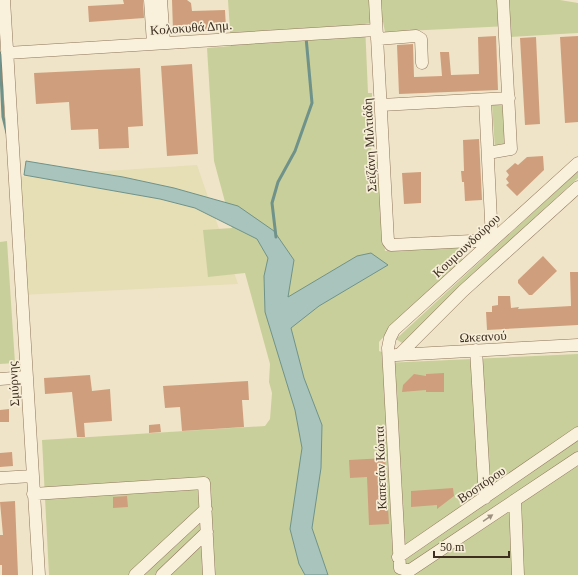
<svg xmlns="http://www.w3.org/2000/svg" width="578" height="575" viewBox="0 0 578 575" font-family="Georgia,serif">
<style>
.farmland{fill:#e6deb5}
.green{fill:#c9cf9b}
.water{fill:#a9c4bc;stroke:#6f938a}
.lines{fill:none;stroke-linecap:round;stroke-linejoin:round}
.stream{stroke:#6f938a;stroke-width:3}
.building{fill:#cf9f7d}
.minor-casing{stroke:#8d765c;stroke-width:13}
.minor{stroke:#faf1dc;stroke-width:12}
.oneway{fill:#9c907e}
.labels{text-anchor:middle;stroke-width:3.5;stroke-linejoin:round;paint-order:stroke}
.street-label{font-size:13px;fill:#3d2e20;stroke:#f7eed8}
</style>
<rect width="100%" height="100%" fill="#f0e4c8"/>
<path class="farmland" d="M197,165L238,284L22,295L15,177Z"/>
<path class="green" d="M228,0H560L578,3V33L510,37L509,26L385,32L383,22L365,24L368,93H372L371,161L378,162L385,251L462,246V261L392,327L379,342V351L382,352L384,363L578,354V575H49L42,440L265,426L270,419L272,393L269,382L270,364L245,273L208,277L203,230L232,228L214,161L207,48L231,46Z
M505,103L507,148L495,149L492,104Z
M578,171V178L457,289L408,340L402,343L396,339Z
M7,241L15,363L0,364V242Z"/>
<path class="water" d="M26,161L123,177L174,188L238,206L274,231L294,260L288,297L357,256L371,253L388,265L319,306L291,328L304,378L322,425L321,468L312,528L328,575H305L299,564L290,529L302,448L295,410L265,312L264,276L268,258L257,239L195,208L160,199L24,175Z"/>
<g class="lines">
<path class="stream" d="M0,53L3,117L7,133
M276,237L272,203L278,182L295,151L312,103L306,37"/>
</g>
<path class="building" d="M123,0H143L144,18L89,22L88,6L124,4Z
M172,0H187L191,3L192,11L225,10L226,29L173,31Z
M496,36L498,90L399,94L397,45L413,44L414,77L442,76L440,52H449L451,75L479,74L478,37Z
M578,36V122L565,123L560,37Z
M536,37L540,124L525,125L520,38Z
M192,64L198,154L167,156L161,66Z
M140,68L143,126L128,127L129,148L99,149L98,129L71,130L69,102L36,104L34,73Z
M479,139L482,200L465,201L464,182H462L461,171H464L463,140Z
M543,156L544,170L517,196L506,185L509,183L506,179L509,175L506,171L515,163L518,165L527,157Z
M421,172V203L404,204L402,173Z
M543,256L557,271L532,295H529L518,283V280Z
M570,272H578V325L487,330L486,312H492V306L498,305V296H510L511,308L519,307L518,309L571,306Z
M444,373V392H426V390L402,392L403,385L414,374L426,376V374Z
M90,375L92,391L110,389L112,421L84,423L85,437H77L72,392L45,394L44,378Z
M248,381L249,400H242L244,427L182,431L180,407L165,408L163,386Z
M9,409V422H0V410Z
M160,424L161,432L149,433V425Z
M12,452L13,466L0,467V453Z
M385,458L389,524L369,525L367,477L350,478L349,460Z
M453,488L454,496L437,509V505L411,507V491Z
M127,496L128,507L113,508V497Z
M15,501L18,575H2V565H0V535H3L0,502Z"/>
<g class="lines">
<defs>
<path id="minor" d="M4,0L39,575
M150,0L153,43
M161,0L164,43
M375,0L388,241L391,245L492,240L485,100
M377,39L416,36L421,39L422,63
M7,53L376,30
M381,105L509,98
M488,153L511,149L503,0
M578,163L394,330L390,338L388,348L400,568L409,571L578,458
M476,350L485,498
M396,355L578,345
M399,355L463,291L578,187
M0,379L27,377
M0,478L32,476
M33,494L204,483L209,575
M515,500L518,575
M398,557L578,433
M135,575L206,509
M162,575L207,532"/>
</defs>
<use href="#minor" class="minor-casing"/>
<use href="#minor" class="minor"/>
</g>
<defs><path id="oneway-solid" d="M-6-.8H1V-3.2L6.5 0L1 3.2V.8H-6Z"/></defs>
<use class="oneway" href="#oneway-solid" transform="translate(488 518) rotate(-34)"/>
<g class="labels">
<g class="street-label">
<text transform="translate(191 27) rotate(-4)" y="5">Κολοκυθά Δημ.</text>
<text transform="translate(369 145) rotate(-93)" y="5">Σεϊζάνη Μιλτιάδη</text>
<text transform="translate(466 245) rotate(-43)" y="5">Κουμουνδούρου</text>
<text transform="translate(483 336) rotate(-3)" y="5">Ωκεανού</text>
<text transform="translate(13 384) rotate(-93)" y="5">Σμύρνης</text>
<text transform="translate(380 468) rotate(-92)" y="5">Καπετάν Κώττα</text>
<text transform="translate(481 484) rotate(-34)" y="5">Βοσπόρου</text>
</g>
</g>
<path d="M434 551v6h75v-6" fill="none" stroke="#3d2e20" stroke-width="2"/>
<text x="440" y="551" font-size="12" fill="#3d2e20" stroke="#f7eed8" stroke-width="3" paint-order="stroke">50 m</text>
</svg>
